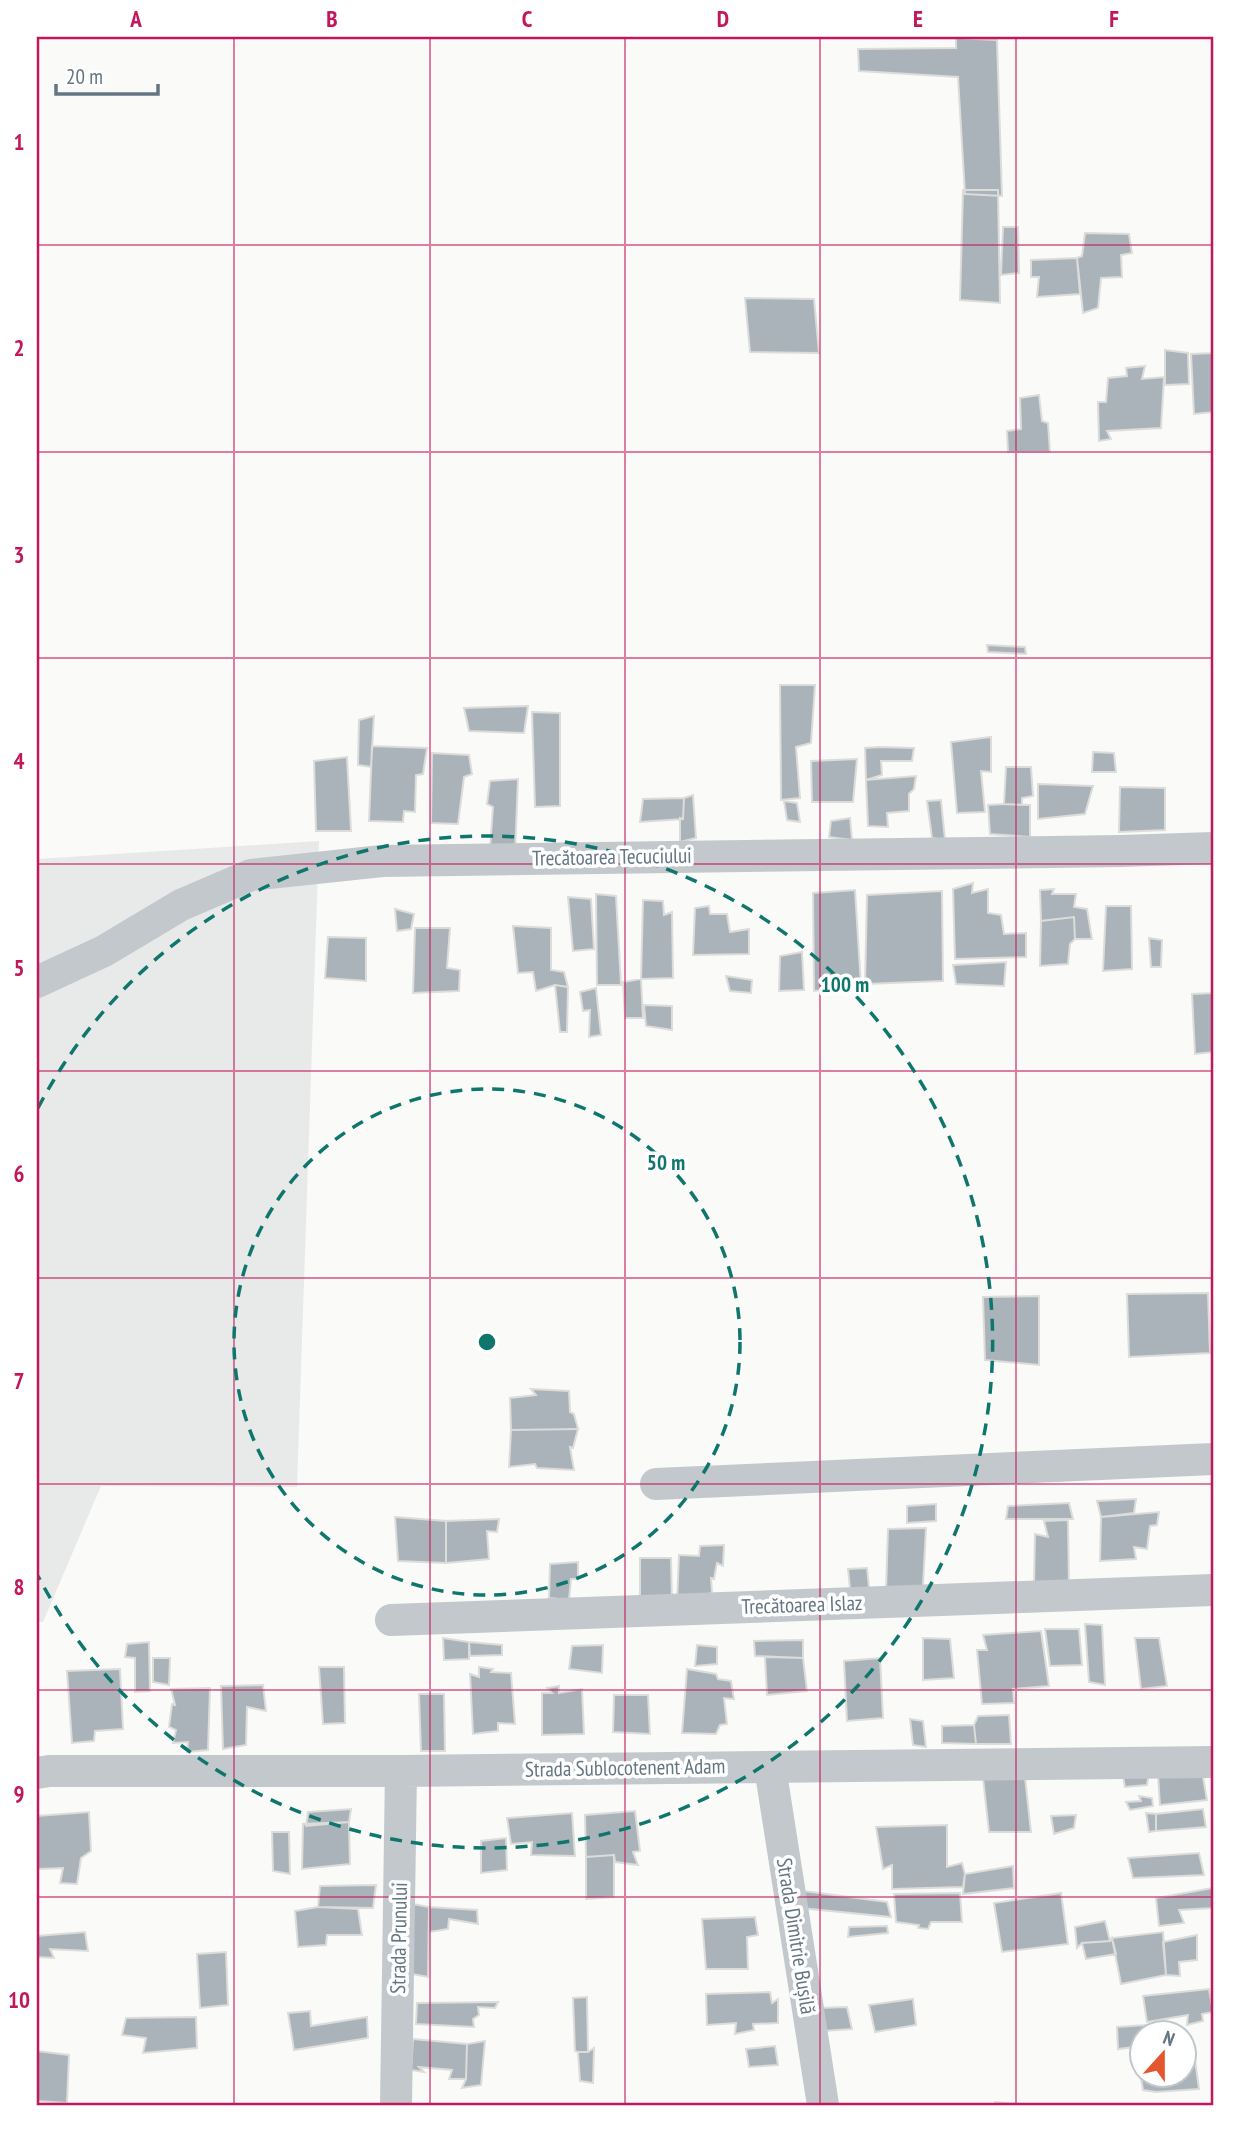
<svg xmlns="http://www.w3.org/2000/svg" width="1250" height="2142" viewBox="0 0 1250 2142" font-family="'PT Sans Narrow',sans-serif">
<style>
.built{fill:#e8e9e9}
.building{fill:#aab3b9;stroke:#dcdcda;stroke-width:2}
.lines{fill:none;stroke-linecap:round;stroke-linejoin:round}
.minor{stroke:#c3c8cc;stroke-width:32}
.grid{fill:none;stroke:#c2185b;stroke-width:2;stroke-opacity:0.55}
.ring{fill:none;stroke:#0f766e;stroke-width:3.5;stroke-dasharray:12 9}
.labels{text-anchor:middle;stroke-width:7;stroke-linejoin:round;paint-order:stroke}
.street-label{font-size:21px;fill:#657683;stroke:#fff}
.centre{fill:#0f766e;stroke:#fff;stroke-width:3.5}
.ring-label{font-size:21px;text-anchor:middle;font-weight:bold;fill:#0f766e;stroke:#fff;stroke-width:7;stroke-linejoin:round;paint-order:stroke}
.neatline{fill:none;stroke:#c2185b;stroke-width:2.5}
.grid-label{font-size:23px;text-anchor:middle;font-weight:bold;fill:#c2185b}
</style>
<rect width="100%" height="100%" fill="#fafaf8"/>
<path class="built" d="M319,841L297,1487L101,1486L43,1622H37V859Z"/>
<path class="building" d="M956,38L997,40L1002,196L965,194L958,77L859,71L858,49L956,48Z
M963,190H998L1000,303L960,300Z
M1003,227H1018L1019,273L1001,275Z
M1085,233L1129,234L1132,253L1121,255L1122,277L1101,278L1098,308L1083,313L1077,258L1082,256Z
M1077,258L1080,294L1037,297L1039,277H1031V260Z
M745,298L814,299L819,353L750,352Z
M1165,350L1188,353L1189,384L1165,385Z
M1213,353V412L1194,414L1191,354Z
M1145,366L1142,379L1164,377L1161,428L1107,431L1111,439L1099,441L1098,402H1106L1108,378L1127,376L1126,368Z
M1039,395L1042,421L1048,423L1050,452H1008L1007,431L1021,429L1020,398Z
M987,645L1025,647L1026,654L988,652Z
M780,685H815L811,743L796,747L800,798L781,800Z
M528,706L524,733L469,731L464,708Z
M532,712L560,713V806L535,807Z
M374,716L371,767L358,765L359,720Z
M991,737V772L981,771L985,812L957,813L951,742Z
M372,746L427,748L423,774L416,775L415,812L404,811L403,822L369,821Z
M879,747L914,748L912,761H881L882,775L866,780L865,748Z
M1093,752L1114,753L1116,772H1092Z
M432,753L469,755L472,774L464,777L458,824L431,823Z
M347,757L351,831H316L314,761Z
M857,759L853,802H812L811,761Z
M1006,767H1031L1033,796L1022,798V805L1004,804Z
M916,776L914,789L909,794V811L887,813L888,827L868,826L866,780Z
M518,779L515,854L490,848L493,807L487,804L490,781Z
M1038,784L1093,786L1085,814L1038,819Z
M1120,787L1165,788V830L1119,832Z
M693,795L696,838L680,842V818L683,819L684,798Z
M684,798L683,819L640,822L643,799Z
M941,800L945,840L932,838L927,801Z
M784,801L797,803L800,822L787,820Z
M1004,804L1030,805V837L990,834L988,805Z
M850,818L852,840L829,837L831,821Z
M973,883L972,893L988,889V913L1001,915L1004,934L1026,933V957L955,959L953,889Z
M1054,889L1052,894H1076L1074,907L1087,909L1092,939H1075L1074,917L1041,921L1040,890Z
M855,890L861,986L814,991L813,893Z
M942,891L943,981L865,984L867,895Z
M596,894L616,896L621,985H597Z
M568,897L591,899L594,949L573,951Z
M643,900L663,901L664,915L672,912L673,978L641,979Z
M709,906L710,914H727L730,932L749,929V954L693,955L695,908Z
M1106,906H1131L1132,969L1103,971Z
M395,909L414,914L411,929L397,931Z
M1074,917L1075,939L1070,944L1068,964L1040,966L1041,921Z
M513,926L551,928V970L564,972L568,987L555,985L536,991L533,972L518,973Z
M415,928H450L447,968L460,970L459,991L413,993Z
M328,937L366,938V981L325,978Z
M1149,938L1162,940L1161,967H1151Z
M802,952L804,990L779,991L780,956Z
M1006,962L1004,986L956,984L953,965Z
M726,976L752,980L751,993L730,991Z
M641,979L643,1018H625L623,982Z
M555,985L568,987L567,1032H560Z
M596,988L601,1035L589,1037L590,1010L583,1011L580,992Z
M1213,993V1052L1195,1054L1192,994Z
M644,1005L672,1006V1030L646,1026Z
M1208,1293L1210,1353L1129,1357L1127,1294Z
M1039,1296V1365L985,1360L983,1297Z
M531,1389L569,1391L570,1412L574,1414L578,1429L511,1430L510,1398L536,1395Z
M578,1429L573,1448L570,1447L574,1470L537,1468L535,1464L509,1467L511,1430Z
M1136,1499L1134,1513L1101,1517L1097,1501Z
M1069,1503L1073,1519H1006L1008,1506Z
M936,1504V1521L907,1523V1506Z
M1159,1512L1157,1525L1150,1526L1147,1549L1134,1547L1136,1559L1100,1561L1101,1517Z
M395,1517L446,1521V1563L398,1561Z
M499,1519L497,1532L487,1531L489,1559L446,1563V1521Z
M1068,1520L1069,1587L1034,1586L1035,1534L1048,1537L1044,1521Z
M926,1528L923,1586L886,1591L888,1529Z
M724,1545L723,1566L717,1563L714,1579L711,1578L712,1593L677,1602L679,1555L699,1556L700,1546Z
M640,1558H671L672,1603L640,1597Z
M578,1562V1579H571L569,1600L549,1598L550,1564Z
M867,1568L870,1596L851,1598L848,1569Z
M1085,1624L1102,1625L1105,1685L1089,1682Z
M1045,1629H1079L1082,1665L1050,1666Z
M1041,1631L1049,1686L1013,1689L1014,1703L982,1704L977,1650H987L983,1635Z
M443,1638L469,1642V1659L444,1660Z
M923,1638L950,1639L954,1678L923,1680Z
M1135,1638H1159L1167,1686L1141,1689Z
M803,1640V1658L755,1656L754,1641Z
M149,1642L150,1691L135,1692V1658L125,1657L127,1644Z
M469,1642L502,1645V1655L470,1656Z
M603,1645L602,1673L569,1669L572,1646Z
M697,1645L717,1647V1664L695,1666Z
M765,1657L803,1658L807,1691L767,1695Z
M153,1658H170L169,1685L153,1682Z
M880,1658L883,1718L847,1721L844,1661Z
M319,1667H344L345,1723L323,1724Z
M479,1667L493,1669L491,1672L511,1673L515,1724L498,1723V1731L473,1734L470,1674L479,1677Z
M120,1669L123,1729L95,1731L94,1741L72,1743L67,1671Z
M687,1669L716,1674L718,1679L731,1681L734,1699L724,1698L727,1724L720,1725L716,1734L682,1733Z
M263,1685L266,1711L247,1707L246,1745L223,1749L221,1686Z
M559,1686V1693L582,1689L584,1734L542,1735V1693H552L547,1688Z
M210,1688L208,1750L187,1752L188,1742L173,1743L176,1730L169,1727L172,1704L175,1705L171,1689Z
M419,1694H444L445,1751H421Z
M614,1695H648L650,1734L613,1732Z
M1009,1715L1011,1744H976L974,1725L978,1716Z
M910,1719L923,1721L926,1747L913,1745Z
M974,1725L976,1744L942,1743V1726Z
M1149,1773L1147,1785L1125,1787L1123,1776Z
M1158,1776L1203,1777L1207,1800L1160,1805Z
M1025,1777L1031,1832H989L983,1778Z
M1139,1796L1152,1798L1153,1806L1130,1810L1126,1802L1141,1801Z
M351,1809L349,1822L306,1826L308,1812Z
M1203,1809L1206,1827L1156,1831V1814Z
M635,1811L640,1851L633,1852L638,1865L615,1862L614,1855L586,1857L585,1815Z
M89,1812L91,1851L81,1858L77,1884L60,1883L63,1868L37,1869V1816Z
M572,1813L575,1856L531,1855L532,1842L511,1844L507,1818Z
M1146,1813L1156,1814V1831L1149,1832Z
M1076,1815L1074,1828L1054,1834L1051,1816Z
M349,1822L350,1864L302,1869L303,1824Z
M947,1825V1867L962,1863L965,1874L963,1887L892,1889V1865L883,1869L876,1827Z
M272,1832H289L290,1874L273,1871Z
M506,1838L507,1870L481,1873V1841Z
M1199,1853L1204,1875L1133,1878L1128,1858Z
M614,1855V1897L586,1899V1857Z
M1013,1866L1014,1888L963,1894L965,1874Z
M376,1885L373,1908L318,1907L320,1886Z
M1213,1888V1908L1179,1910L1184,1923L1159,1926L1156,1898Z
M804,1891L887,1902L891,1917L801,1908Z
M960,1893L962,1922H931L928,1929L918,1928L919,1925L896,1922L894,1894Z
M1061,1893L1068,1944L1002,1952L994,1903Z
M413,1904L429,1907L428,1977L412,1974Z
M318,1907L358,1909L362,1935H327L326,1945L298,1947L295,1911Z
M429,1907L477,1910L478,1924L449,1919L448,1929L429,1932Z
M755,1917L758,1935L747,1937L748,1969H706L702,1919Z
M1105,1921L1110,1941L1082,1943L1077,1948L1075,1927Z
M887,1926L888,1933L848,1937L849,1927Z
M85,1932L88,1951L50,1949L54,1958L37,1957V1936Z
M1163,1932L1166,1975L1121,1984L1112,1938Z
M1197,1935V1960L1179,1962L1180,1976L1166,1975L1163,1942Z
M1112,1938L1116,1954L1086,1959L1082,1943L1110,1941Z
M226,1952L228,2005L200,2008L197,1954Z
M1209,1989L1213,2012L1202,2014L1203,2021L1187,2025L1188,2015L1147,2022L1143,1996Z
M770,1992L772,2003L778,1999V2023L753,2024L754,2030L735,2034L736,2023L707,2025L706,1994Z
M587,1997L588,2052H578L575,2051L573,1998Z
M913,1999L916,2025L875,2032L869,2005Z
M498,2002L495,2008L478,2007L479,2015L473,2019L474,2027L416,2024L417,2003Z
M847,2007L852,2029L823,2031L819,2008Z
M310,2011L311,2026L367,2017L368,2038L294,2050L288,2013Z
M196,2017L197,2048L143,2053L146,2038L122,2035L126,2018Z
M1160,2024L1161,2034H1142V2046L1118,2049L1117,2027Z
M413,2039L467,2044L466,2079H449L452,2070L419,2067L424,2072L411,2070Z
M485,2041L481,2085L462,2088L466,2079L467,2044Z
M1193,2045L1199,2089L1156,2092L1143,2090L1140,2072L1142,2076H1184V2047Z
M775,2046L778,2065L749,2067L746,2049Z
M594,2048L593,2083L580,2081L578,2052H588Z
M37,2051L69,2055L67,2103L37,2101Z
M995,2102L1029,2105H995Z"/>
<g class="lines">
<path class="minor" d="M37,982L104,951L181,905L251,875L382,861L1121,851L1213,848
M656,1484L1213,1459
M391,1620L1213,1590
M770,1767L823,2105
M37,1773L49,1771H401L1213,1762
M396,2105L401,1771"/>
</g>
<path class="grid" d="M234,37V2105M430,37V2105M625,37V2105M820,37V2105M1016,37V2105M37,245H1213M37,452H1213M37,658H1213M37,864H1213M37,1071H1213M37,1278H1213M37,1484H1213M37,1690H1213M37,1897H1213"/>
<g class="ring">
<circle cx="487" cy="1342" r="253"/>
<path d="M38 1108A506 506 0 1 1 38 1576"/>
</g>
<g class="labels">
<g class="street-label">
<text transform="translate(612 857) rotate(-1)" y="7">Trecătoarea Tecuciului</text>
<text transform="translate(802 1605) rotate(-2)" y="7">Trecătoarea Islaz</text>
<text transform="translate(625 1768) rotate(-1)" y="7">Strada Sublocotenent Adam</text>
<text transform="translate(796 1936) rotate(81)" y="7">Strada Dimitrie Bușilă</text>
<text transform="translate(399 1938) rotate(-89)" y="7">Strada Prunului</text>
</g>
</g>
<circle cx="487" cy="1342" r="10" class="centre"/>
<g class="ring-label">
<text x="845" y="992">100 m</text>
<text x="666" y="1170">50 m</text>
</g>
<rect width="1250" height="2142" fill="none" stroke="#ffffff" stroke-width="77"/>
<g transform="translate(1163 2054) rotate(21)"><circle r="33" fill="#ffffff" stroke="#c1c8cd" stroke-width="2"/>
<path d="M0-5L12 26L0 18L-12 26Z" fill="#e4572e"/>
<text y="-10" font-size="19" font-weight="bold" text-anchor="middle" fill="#657683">N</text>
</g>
<path d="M56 84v10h102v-10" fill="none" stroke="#657683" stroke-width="3.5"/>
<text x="66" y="84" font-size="21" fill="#657683" stroke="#ffffff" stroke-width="5" paint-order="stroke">20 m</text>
<rect x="38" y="38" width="1174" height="2066" class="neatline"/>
<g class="grid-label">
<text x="136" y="27">A</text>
<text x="332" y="27">B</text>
<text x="527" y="27">C</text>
<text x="723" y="27">D</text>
<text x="918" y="27">E</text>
<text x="1114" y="27">F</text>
<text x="19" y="150">1</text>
<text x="19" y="356">2</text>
<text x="19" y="563">3</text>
<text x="19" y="769">4</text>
<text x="19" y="976">5</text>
<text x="19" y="1182">6</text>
<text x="19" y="1389">7</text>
<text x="19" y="1595">8</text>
<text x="19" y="1802">9</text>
<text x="19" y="2008">10</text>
</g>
</svg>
